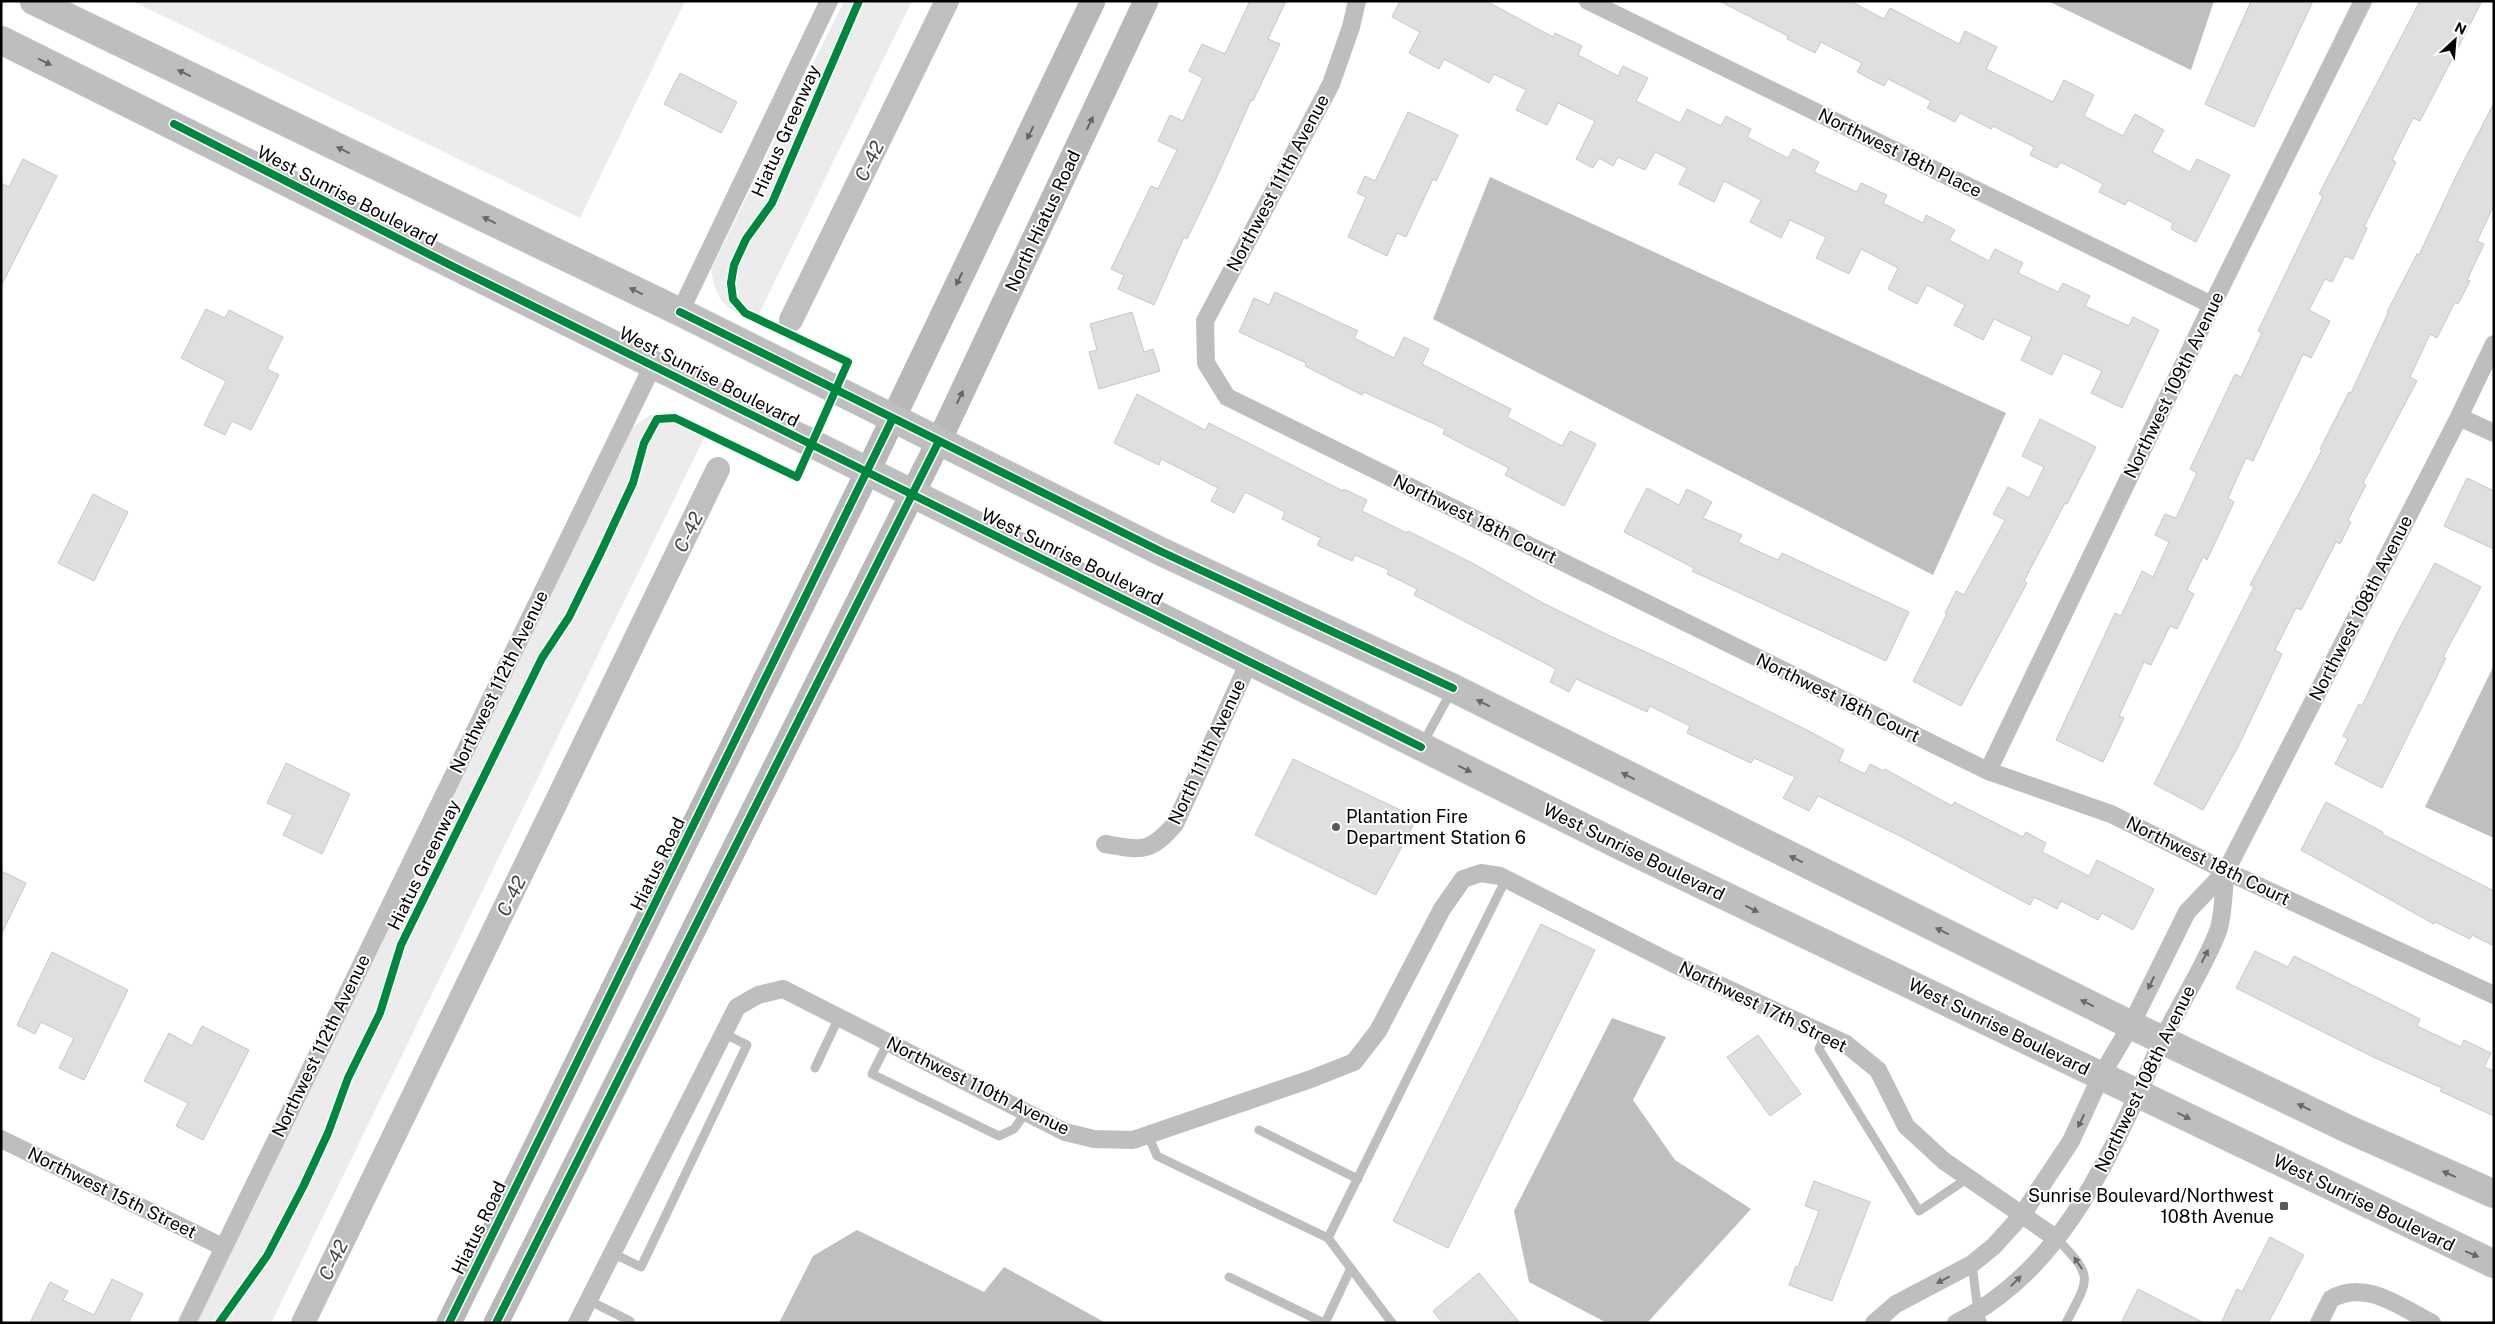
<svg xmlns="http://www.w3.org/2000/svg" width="2495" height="1324" viewBox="0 0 2495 1324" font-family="'Public Sans',sans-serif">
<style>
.green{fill:#ececec}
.water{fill:#bfbfbf}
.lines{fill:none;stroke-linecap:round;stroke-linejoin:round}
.canal{stroke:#bfbfbf;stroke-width:24}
.building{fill:#dfdfdf;stroke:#c7c7c7}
.trunk-casing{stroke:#dbdbdb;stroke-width:29}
.service{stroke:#bebebe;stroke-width:9}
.minor{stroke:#bebebe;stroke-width:18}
.secondary{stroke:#b8b8b8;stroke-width:25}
.trunk{stroke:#bebebe;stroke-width:28}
.cycleway-casing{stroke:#fff;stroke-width:11}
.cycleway{stroke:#00873e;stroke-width:8}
.oneway{fill:#686868}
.oneway2{fill:#656565}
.poi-dot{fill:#595959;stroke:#fff;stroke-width:2}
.labels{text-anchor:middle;stroke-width:4;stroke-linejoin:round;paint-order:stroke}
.street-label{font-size:18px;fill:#000;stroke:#fff}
.poi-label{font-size:18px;fill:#000;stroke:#fff;text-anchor:start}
.water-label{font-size:19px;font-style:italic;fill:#444;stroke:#fff}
</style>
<rect width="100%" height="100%" fill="#fff"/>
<path class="green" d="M132,1H685L580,218Z
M844,1H912L755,322C725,308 716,303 711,269Z
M677,413L708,430L271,1323H197L633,427L650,415Z"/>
<path class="water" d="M2048,1H2214L2191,70Z
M1490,177L2006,413L1933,575L1433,319Z
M2494,665V838L2425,807Z
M1612,1018L1666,1037L1633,1100L1675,1160L1751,1209L1647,1323H1607L1529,1282L1514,1211Z
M857,1230L984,1292L1004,1267L1106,1323H779L813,1256Z"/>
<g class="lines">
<path class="canal" d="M791,320L947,1
M303,1323L718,469"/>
</g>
<path class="building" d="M1250,1H1286L1268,39L1280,44L1253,101L1251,100L1215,181L1187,239L1184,237L1154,305L1118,289L1124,275L1111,269L1151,186L1158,189L1177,150L1158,141L1170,115L1183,121L1203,78L1189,71L1202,44L1225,54Z
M1400,1H1486L1553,37L1555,33L1582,46L1578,55L1618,76L1623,66L1648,78L1636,101L1680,123L1687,109L1721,126L1726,116L1751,129L1747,137L1788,158L1793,149L1819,162L1814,172L1857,192L1861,183L1887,195L1883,203L1923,223L1926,215L1955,230L1949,240L1989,261L1995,249L2023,263L2018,273L2058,292L2063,283L2090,296L2085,306L2129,326L2133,317L2159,330L2122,408L2091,393L2102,371L2063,353L2052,375L2021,360L2032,337L1994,319L1983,340L1954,325L1965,305L1927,285L1917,304L1888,289L1898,268L1861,249L1849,274L1816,258L1826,237L1790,220L1781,238L1750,222L1761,200L1724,181L1714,202L1679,184L1687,168L1655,152L1645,170L1618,157L1613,166L1599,158L1593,168L1576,159L1595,121L1558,103L1547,125L1516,110L1526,90L1494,74L1489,83L1444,59L1439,69L1409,53L1420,32L1392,17Z
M1719,1H1850L1884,19L1890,8L1959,44L1965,31L1997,47L1986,69L2053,102L2064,80L2094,95L2084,116L2123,136L2135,114L2164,130L2152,152L2190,172L2197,159L2230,175L2196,242L2171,229L2173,223L2128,200L2125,205L2099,192L2103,184L2061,162L2057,168L2030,155L2034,147L1993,126L1991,129L1960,113L1955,122L1927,108L1931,101L1888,79L1884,86L1857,72L1862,63L1821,42L1815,53L1787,39L1788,36Z
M2251,1H2313L2254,127L2205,104Z
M2420,1H2482L2420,121L2413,118L2392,160L2396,162L2364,227L2367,228L2353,259L2345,256L2332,282L2325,279L2309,310L2330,321L2311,358L2303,354L2253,461L2246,458L2228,498L2234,502L2207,560L2203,557L2187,590L2194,594L2177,629L2170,626L2151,665L2144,662L2119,716L2124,718L2103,762L2056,740L2115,613L2121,616L2142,571L2153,577L2169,542L2155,535L2165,514L2176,518L2197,473L2190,469L2235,374L2241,377L2262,333L2258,331L2323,196L2319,194Z
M680,73L737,102L721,133L664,104Z
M2494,103V205L2477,241L2484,244L2467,280L2470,281L2458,304L2455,302L2437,338L2430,334L2410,377L2417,381L2363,483L2366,485L2348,520L2351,522L2340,544L2336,542L2301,610L2296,608L2275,650L2282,654L2238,747L2203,810L2154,784L2254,587L2250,585L2322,450L2320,449L2349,392L2351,393L2388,313L2387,312L2417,254L2419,255L2456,176Z
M1408,112L1458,135L1436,181L1433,179L1406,237L1397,233L1387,256L1348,237L1366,197L1357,193L1365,176L1375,181Z
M23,159L57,176L1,286V183L9,187Z
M1275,292L1358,331L1354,338L1394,358L1404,337L1429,349L1422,364L1511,409L1507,417L1562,446L1570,431L1596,444L1564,506L1505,475L1509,468L1443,434L1445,429L1364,392L1362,395L1305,366L1306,363L1239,332L1254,298L1269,305Z
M206,309L225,318L229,310L283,337L267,369L279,375L251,430L232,421L225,435L204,425L226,381L181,358Z
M1132,312L1144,352L1153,349L1160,371L1099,389L1089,352L1097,350L1090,324Z
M1137,394L1205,430L1209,423L1343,491L1344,489L1367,500L1362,511L1407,533L1408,531L1474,564L1543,603L1610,636L1670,663L1805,729L1844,750L1839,761L1865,774L1870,764L1884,771L1885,769L1952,806L1954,802L2023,837L2026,832L2046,843L2042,852L2089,876L2097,860L2154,889L2133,930L2102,913L2098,920L2061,901L2057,909L2034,897L2030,905L1906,839L1818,796L1809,811L1783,798L1795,777L1754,758L1751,763L1687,733L1690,726L1650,706L1647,712L1576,679L1569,692L1550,682L1556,669L1414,595L1417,589L1387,574L1389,570L1355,555L1352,561L1317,545L1321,538L1282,519L1285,512L1245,492L1234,513L1211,501L1218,488L1161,459L1159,465L1114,443Z
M2040,419L2096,447L2067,504L2065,503L2024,581L2027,583L1961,706L1913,681L1947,614L1945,613L1956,591L1964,595L2005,520L1993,514L2008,487L2029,498L2044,467L2022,456Z
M2467,478L2494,491V549L2444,526Z
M1647,488L1679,505L1687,489L1712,502L1703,518L1742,535L1738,542L1778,560L1782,553L1909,612L1886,661L1692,571L1694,568L1624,532Z
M93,494L128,512L94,581L58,563Z
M2435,563L2481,587L2443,657L2446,658L2382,788L2335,764L2348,739L2343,736L2359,704L2362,706L2397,633Z
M1293,759L1417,818L1376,895L1255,835Z
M286,763L350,794L322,854L283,835L293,815L267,803Z
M2326,802L2383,832L2382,834L2494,891V946L2472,935L2470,939L2435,922L2434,924L2301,850Z
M1,871L26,883L1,935Z
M1541,924L1595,950L1448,1248L1393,1221Z
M2255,951L2288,967L2294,956L2420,1019L2417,1026L2461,1047L2464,1040L2491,1053L2484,1067L2494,1071V1116L2440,1091L2442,1088L2371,1056L2236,988Z
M52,952L128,990L84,1080L59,1068L74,1038L41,1022L35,1034L17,1025Z
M202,1026L249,1050L203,1140L176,1126L188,1103L144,1081L169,1033L192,1046Z
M1758,1035L1801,1094L1770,1116L1727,1057Z
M1814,1181L1870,1202L1832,1301L1789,1285L1796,1266L1798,1267L1819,1211L1805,1206Z
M2270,1237L2304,1255L2268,1323H2221L2237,1289L2242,1292Z
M1479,1273L1520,1323H1443L1433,1311Z
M112,1279L143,1294L128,1323H30L50,1282L68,1291L63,1300L94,1315Z
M2138,1289L2204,1323H2121Z"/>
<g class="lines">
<defs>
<path id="trunk" d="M34,1L680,312L1162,552L1453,688L2131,1025L2348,1129L2494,1194
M1,40L1625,848L2494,1264"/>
</defs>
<use href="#trunk" class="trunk-casing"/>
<path class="service" d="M1422,745L1452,690
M1826,1034L1819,1049L1919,1211L1968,1178
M888,1042L872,1074L999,1136L1014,1129L1026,1112
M815,1068L839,1017
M1259,1130L1358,1179
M1148,1135L1157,1156L1328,1238L1506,879
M1328,1238L1392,1323
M2057,1239C2095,1278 2089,1278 2066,1323
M612,1253L641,1267L747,1045L723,1033
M1972,1264L1978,1312L1983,1323
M1229,1277L1324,1323
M588,1300L630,1321L629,1323
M1325,1323L1351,1268"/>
<path class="minor" d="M1357,1L1351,27L1331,84L1205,321L1206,363L1227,397L1988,771L2111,814L2226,871L2494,995
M1588,1L2212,305
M680,312L829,1
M2459,417L2494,433
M1988,771L2212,305L2363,1
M1105,844C1142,850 1149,854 1175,824L1249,662
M1,1139L223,1247
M187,1323L653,365
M577,1323L737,1007L758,995L783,989L1065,1132L1094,1139L1133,1140L1311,1079L1354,1062L1378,1031L1442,909L1463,879L1481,873L1500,876L1672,963L1846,1044L1878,1070L1906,1126L1944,1161L2057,1239
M1874,1323L1896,1304L1972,1264L1994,1246L2022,1215L2071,1141L2101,1076L2131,1025L2187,912L2226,871L2459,417L2494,344
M1956,1323C2069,1267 2113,1146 2163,1039C2180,1003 2204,968 2218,931C2224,914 2223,890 2226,871
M2319,1323L2331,1299C2366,1279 2400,1307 2432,1323"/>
<path class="secondary" d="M449,1323L867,473L1093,1
M496,1323L939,441L1146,1"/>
<use href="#trunk" class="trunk"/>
<defs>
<path id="cycleway" d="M174,124L454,267L1421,747
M680,312L1162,552L1453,688
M219,1323L267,1256L303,1187L328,1133L348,1078L380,1013L401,945L542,658L569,617L600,554L633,483L644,443L657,419L675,418L797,477L848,362L745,313L733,299L731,283L734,265L746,239L772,203L859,1
M449,1323L893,418
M496,1323L939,441"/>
</defs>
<use href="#cycleway" class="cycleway-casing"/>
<use href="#cycleway" class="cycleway"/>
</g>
<defs><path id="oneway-solid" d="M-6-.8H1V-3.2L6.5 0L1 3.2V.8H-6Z" transform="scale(1.25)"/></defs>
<g class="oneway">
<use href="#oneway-solid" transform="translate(45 62) rotate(26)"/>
<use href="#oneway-solid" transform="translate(184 73) rotate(-154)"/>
<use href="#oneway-solid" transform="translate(343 150) rotate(-154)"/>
<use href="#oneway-solid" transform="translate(489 220) rotate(-154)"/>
<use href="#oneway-solid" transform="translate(636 291) rotate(-154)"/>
<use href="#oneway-solid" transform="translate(1483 703) rotate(-153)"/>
<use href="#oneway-solid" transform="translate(1465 769) rotate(26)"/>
<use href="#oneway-solid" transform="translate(1628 776) rotate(-153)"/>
<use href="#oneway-solid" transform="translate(1796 859) rotate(-154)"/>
<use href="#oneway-solid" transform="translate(1752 909) rotate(26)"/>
<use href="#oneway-solid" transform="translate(1942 931) rotate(-154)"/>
<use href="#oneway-solid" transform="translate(2205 956) rotate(-63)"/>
<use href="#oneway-solid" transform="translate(2151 983) rotate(115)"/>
<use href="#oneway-solid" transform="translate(2087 1003) rotate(-154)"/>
<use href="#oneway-solid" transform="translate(2304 1107) rotate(-154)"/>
<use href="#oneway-solid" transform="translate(2184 1116) rotate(26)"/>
<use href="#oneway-solid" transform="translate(2081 1121) rotate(115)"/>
<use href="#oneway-solid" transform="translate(2449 1174) rotate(-156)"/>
<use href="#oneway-solid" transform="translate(2472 1254) rotate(23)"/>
<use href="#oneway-solid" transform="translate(2078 1263) rotate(-124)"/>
<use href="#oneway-solid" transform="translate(1943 1280) rotate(152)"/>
<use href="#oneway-solid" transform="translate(2016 1281) rotate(-45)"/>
</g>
<g class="oneway2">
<use href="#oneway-solid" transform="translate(1090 123) rotate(-65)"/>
<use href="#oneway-solid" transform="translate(1030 133) rotate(116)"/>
<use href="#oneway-solid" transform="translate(959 279) rotate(116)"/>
<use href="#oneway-solid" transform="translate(960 397) rotate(-65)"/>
</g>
<g class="poi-dot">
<circle cx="1336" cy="827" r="5"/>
<rect x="2279" y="1201" width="10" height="10" rx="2.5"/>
</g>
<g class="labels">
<g class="street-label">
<text transform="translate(786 131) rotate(-66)" y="6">Hiatus Greenway</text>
<text transform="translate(1900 153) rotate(26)" y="6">Northwest 18th Place</text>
<text transform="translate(1278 183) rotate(-62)" y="6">Northwest 111th Avenue</text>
<text transform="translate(347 196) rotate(27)" y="6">West Sunrise Boulevard</text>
<text transform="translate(1043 221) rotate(-65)" y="6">North Hiatus Road</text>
<text transform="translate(709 377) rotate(27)" y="6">West Sunrise Boulevard</text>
<text transform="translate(2174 385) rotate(-64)" y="6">Northwest 109th Avenue</text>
<text transform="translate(1475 519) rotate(26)" y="6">Northwest 18th Court</text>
<text transform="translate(1072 557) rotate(26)" y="6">West Sunrise Boulevard</text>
<text transform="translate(2361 608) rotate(-63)" y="6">Northwest 108th Avenue</text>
<text transform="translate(499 682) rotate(-64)" y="6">Northwest 112th Avenue</text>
<text transform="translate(1838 698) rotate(26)" y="6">Northwest 18th Court</text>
<text transform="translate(1207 752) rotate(-65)" y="6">North 111th Avenue</text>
<text transform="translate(1634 852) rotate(26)" y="6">West Sunrise Boulevard</text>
<text transform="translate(2208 861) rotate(26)" y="6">Northwest 18th Court</text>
<text transform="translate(658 864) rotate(-64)" y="6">Hiatus Road</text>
<text transform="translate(424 865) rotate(-64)" y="6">Hiatus Greenway</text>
<text transform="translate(1763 1007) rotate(26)" y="6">Northwest 17th Street</text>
<text transform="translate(1999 1027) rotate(26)" y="6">West Sunrise Boulevard</text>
<text transform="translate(321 1046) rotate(-64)" y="6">Northwest 112th Avenue</text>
<text transform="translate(2145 1079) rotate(-64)" y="6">Northwest 108th Avenue</text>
<text transform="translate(978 1086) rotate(26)" y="6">Northwest 110th Avenue</text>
<text transform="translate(112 1193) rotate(26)" y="6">Northwest 15th Street</text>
<text transform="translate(2364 1203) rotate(26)" y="6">West Sunrise Boulevard</text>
<text transform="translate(479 1228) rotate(-64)" y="6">Hiatus Road</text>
</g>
<g class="poi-label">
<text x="1346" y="823">Plantation Fire<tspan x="1346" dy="21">Department Station 6</tspan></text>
<text x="2274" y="1202" text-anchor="end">Sunrise Boulevard/Northwest<tspan x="2274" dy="21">108th Avenue</tspan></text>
</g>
<g class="water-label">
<text transform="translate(869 161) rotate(-64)" y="7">C-42</text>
<text transform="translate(688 532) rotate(-64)" y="7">C-42</text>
<text transform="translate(511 896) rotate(-64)" y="7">C-42</text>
<text transform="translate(333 1260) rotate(-64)" y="7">C-42</text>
</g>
</g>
<rect width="2495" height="1324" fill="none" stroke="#000000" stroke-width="5"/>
<g transform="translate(2455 40) rotate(26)" stroke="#ffffff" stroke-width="4" paint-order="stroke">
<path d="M0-4L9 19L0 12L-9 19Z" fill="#000000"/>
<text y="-8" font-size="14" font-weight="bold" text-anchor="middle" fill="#000000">N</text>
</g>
</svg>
